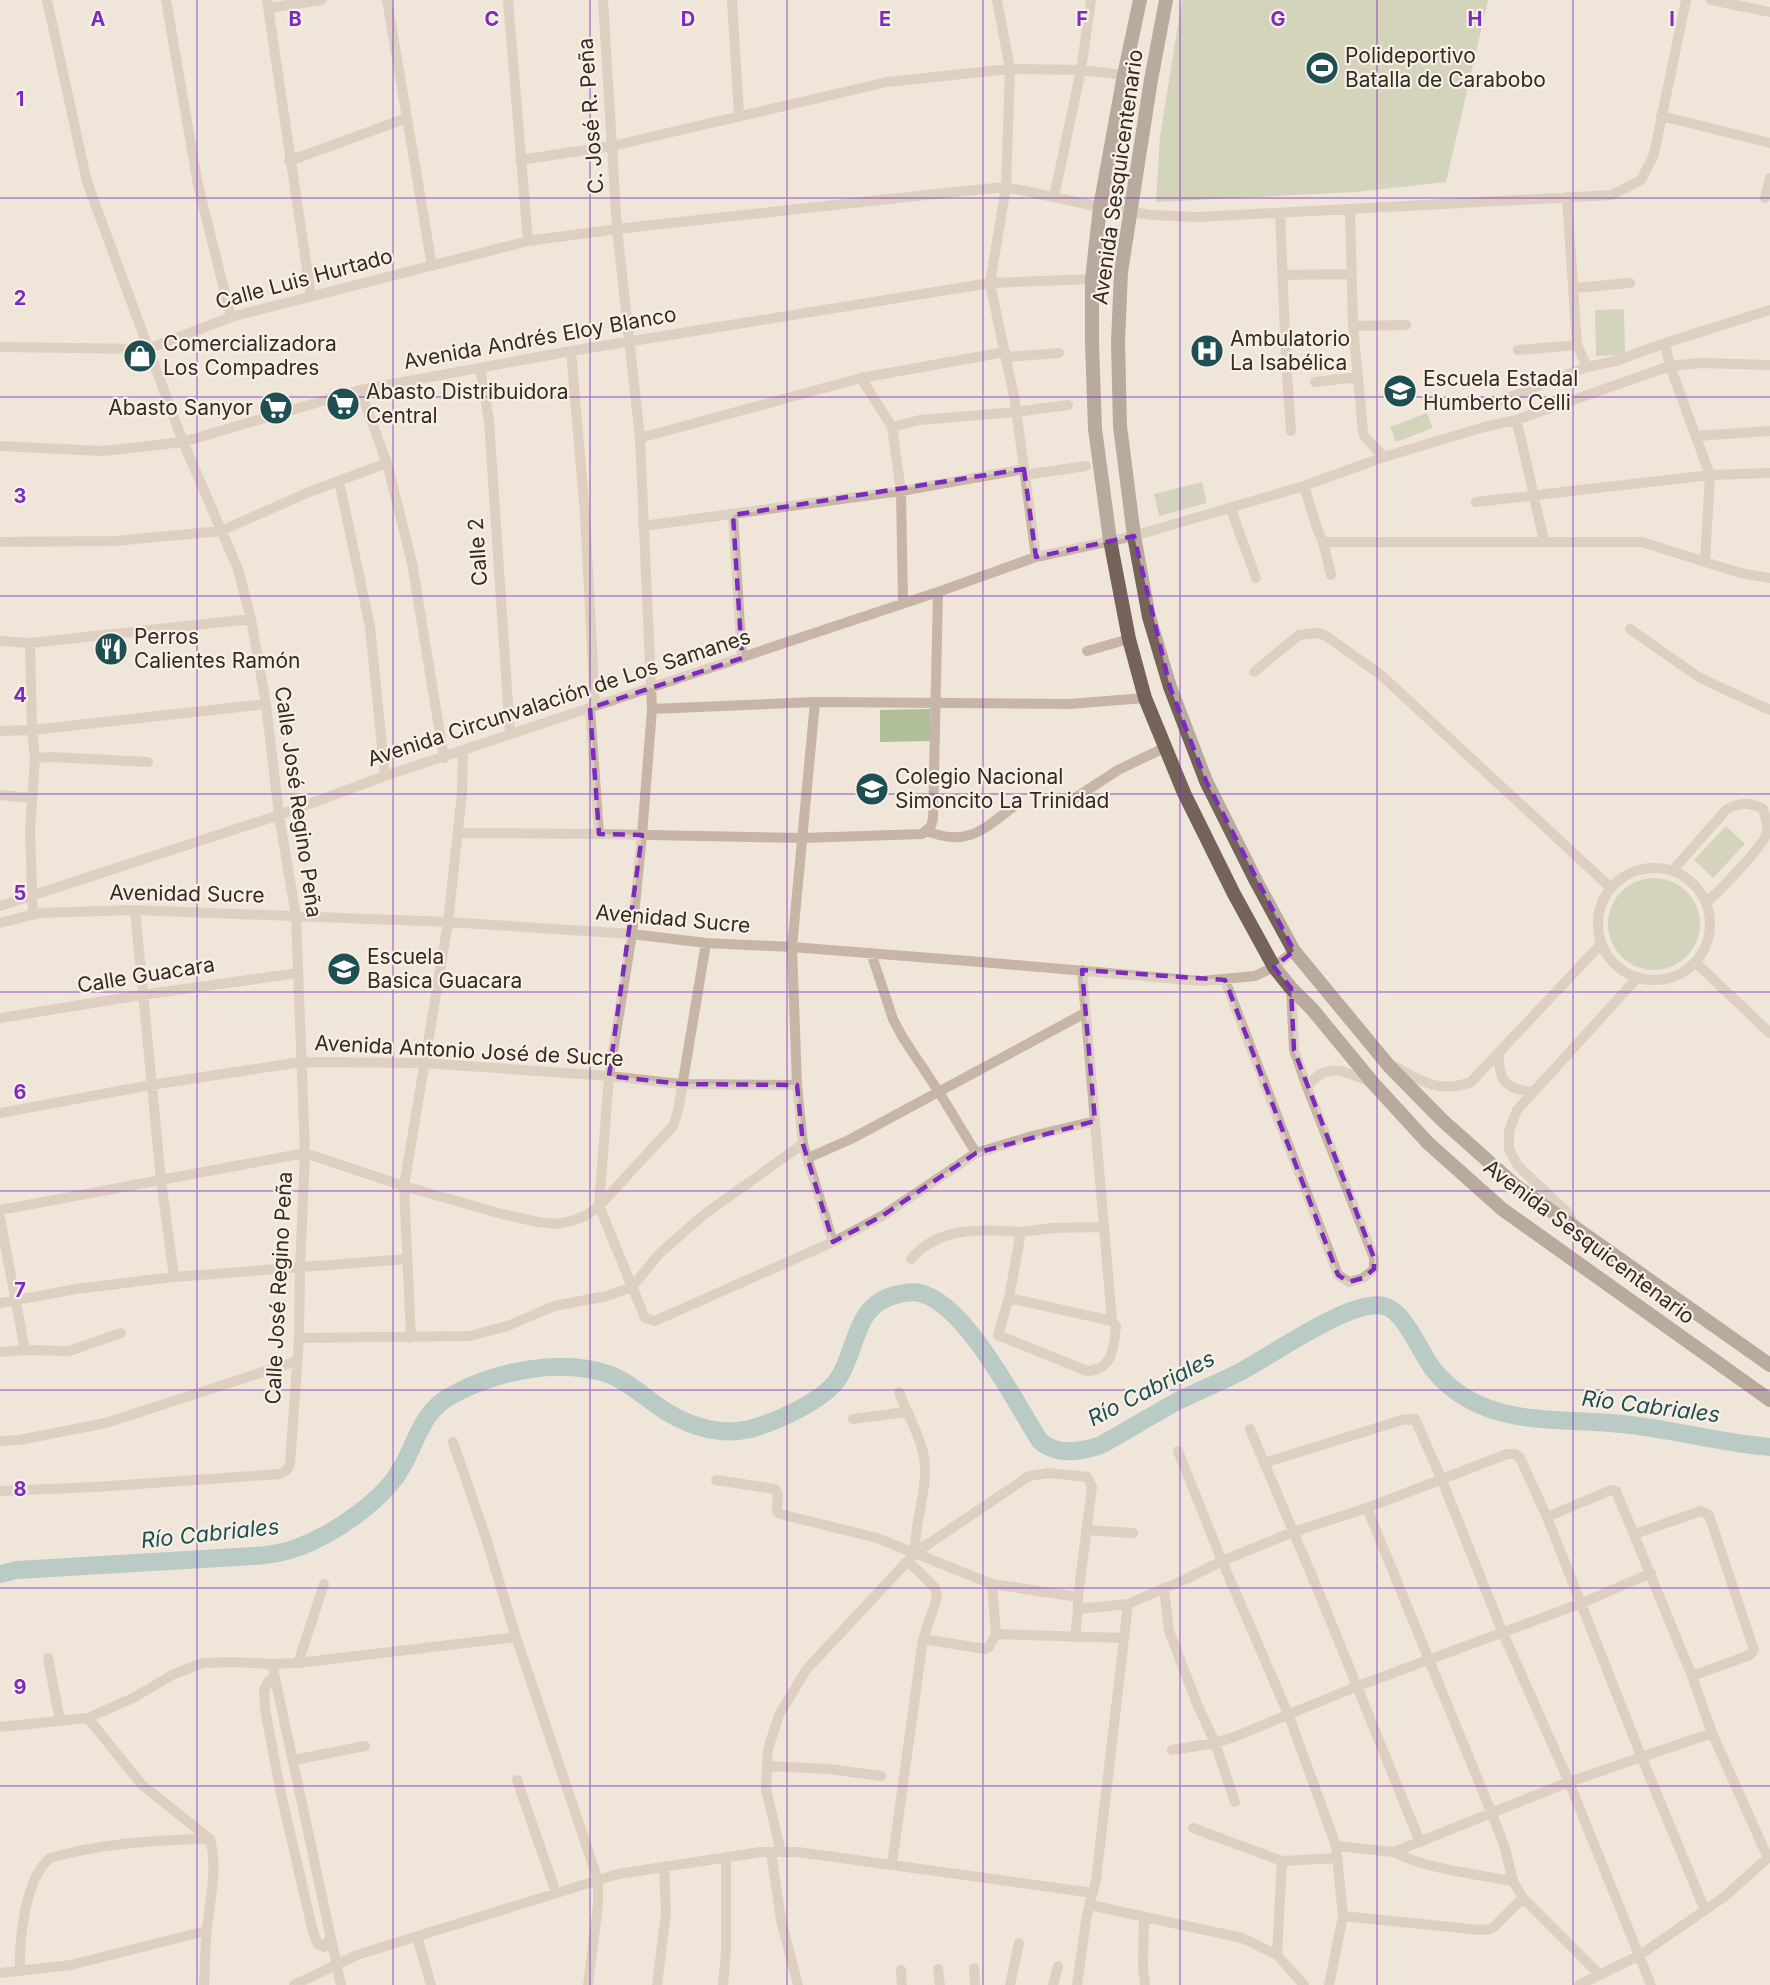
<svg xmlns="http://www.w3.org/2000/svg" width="1770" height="1985" viewBox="0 0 1770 1985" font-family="Inter,sans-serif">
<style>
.green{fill:#b1be9a}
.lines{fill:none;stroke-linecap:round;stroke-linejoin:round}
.river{stroke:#79a9ac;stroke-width:18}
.minor{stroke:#c7b5a5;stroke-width:10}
.major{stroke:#756258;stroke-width:14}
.marked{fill:none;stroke:#7b2cbf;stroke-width:4.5;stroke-dasharray:12 8;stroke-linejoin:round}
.grid{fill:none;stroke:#7b2cbf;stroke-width:1.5;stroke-opacity:0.55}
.labels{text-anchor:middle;stroke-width:4.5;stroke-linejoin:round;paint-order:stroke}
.poi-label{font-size:21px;fill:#332b26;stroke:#f8efe5;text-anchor:start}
.street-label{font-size:21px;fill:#332b26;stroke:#f8efe5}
.water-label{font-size:22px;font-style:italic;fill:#1e4f53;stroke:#f8efe5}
.grid-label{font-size:20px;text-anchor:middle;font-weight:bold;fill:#7b2cbf;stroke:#f8efe5;stroke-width:4.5;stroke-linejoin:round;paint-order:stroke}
</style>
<rect width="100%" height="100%" fill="#f0e5d9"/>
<path class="green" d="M1182,0H1488L1446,182L1356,192L1156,202L1160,136Z
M1624,309L1625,355L1596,356L1595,310Z
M1427,413L1433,428L1396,442L1390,427Z
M1202,482L1207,503L1159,516L1154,494Z
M930,709L931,741L880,742V710Z
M1726,826L1745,844L1713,878L1694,860Z
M1608 924a46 46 0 1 1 92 0a46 46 0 1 1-92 0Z"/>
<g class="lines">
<path class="river" d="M0,1574L17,1570L254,1556C270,1555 284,1553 299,1547C334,1534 384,1500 402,1467C418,1439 422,1410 454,1394C498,1371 559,1358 608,1374C625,1380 640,1393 655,1404C682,1424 717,1437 750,1429C776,1422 823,1401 838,1379C858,1349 853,1306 895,1295C903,1293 912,1291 920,1293C966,1304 1015,1402 1040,1441C1057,1456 1081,1452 1101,1445C1126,1431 1151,1416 1176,1402C1196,1392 1218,1383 1238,1373C1270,1357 1350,1298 1384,1306C1404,1310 1420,1352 1433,1369C1441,1379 1451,1389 1463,1396C1509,1426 1570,1418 1622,1424C1672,1429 1720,1443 1770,1447"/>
<path class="minor" d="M166,0L198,185L231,317
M267,0L311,296
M387,0L432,266
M508,0L528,241
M603,0L617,229L640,438L652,709L642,835L632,934L609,1076L599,1206L645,1318L655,1321L833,1242L882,1216L976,1153L1032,1136L1095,1121
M732,0L739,115
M997,0L1010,69L1006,187L990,283L1015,402L1036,557
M1711,0L1770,12
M268,8L322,0
M1661,116L1770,143
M520,160L612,146L887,82L1010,69L1081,70L1124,75
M289,161L407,118
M1054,197L1081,70L1091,0
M1567,197L1577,345L1587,367L1616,361L1665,343
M1765,198L1770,178
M1350,210L1353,326L1363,431L1364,436L1384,457
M1280,213L1286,359L1291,431
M1283,275L1350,274
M1574,288L1630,283
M1353,326L1406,325
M0,347L148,349L231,317L528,241L617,229L953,192L1006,187L1100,207L1151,215L1198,217L1612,195L1641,180L1654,154L1686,0
M1518,350L1577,345
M571,351L585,514L595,706
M1006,357L1059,353
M480,368L489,421L510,734
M861,378L892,427L901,491L903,602
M1315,382L1358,377
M360,390L387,463L412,563L444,758
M1495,403L1587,367
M1516,420C1527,460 1534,501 1544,540
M892,427L920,420L1016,412L1068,405
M1696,436L1770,431
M640,438L861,378L1005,352
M0,446L103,451L183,442L360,390L571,351L990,283L1092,279
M1025,475L1086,466
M339,481L370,627L385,776
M1304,486L1317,528L1323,542H1642L1740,573L1770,578
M1476,502L1710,475L1770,473
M1230,507L1256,578
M733,515L742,658
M643,526L901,491L1024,469
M0,542L114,541L221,531L309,492L387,463
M1323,542L1331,575
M1705,562L1710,475L1670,366L1665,343L1770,310
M1630,629L1700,678L1770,710
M0,641L30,643L251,619
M30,643L32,730L35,758L30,831L33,915
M1087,651L1129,639
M1254,672L1299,635L1318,633L1326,636L1381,675L1611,888
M815,702L792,947L797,1085L803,1144L833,1242
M590,708L599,834
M652,709L815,702L1069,704L1145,698
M0,731L32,730L266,704
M35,758L52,757L148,762
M0,795L32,798
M1072,800L1118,770L1166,747
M927,831C968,848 985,828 1017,804
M458,833L599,834L802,838L922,834L931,826L933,819L938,592
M1598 924a56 56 0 1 1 112 0a56 56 0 1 1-112 0Z
M1673,870L1726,810C1739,802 1749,802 1763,809C1765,816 1768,824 1767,832C1765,845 1718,892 1706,903
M0,906L279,815L385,776L938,592L1036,557L1134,536L1304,486L1384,457L1484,427L1516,420L1670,366L1701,363L1770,365
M135,910L161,1180L174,1277
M0,923L39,913L135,910L448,922L632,934L706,943L792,947L981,962L1201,981L1255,976L1274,967L1294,951
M871,953L893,1019L903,1038L939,1092L976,1153
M1695,962L1770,1033
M1082,970L1112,1321L1116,1326C1114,1347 1113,1370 1087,1371L998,1335L1009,1298L1021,1232L1052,1228L1102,1227
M1225,980L1334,1264L1338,1275L1349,1282L1363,1278L1374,1269V1258L1307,1087L1294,1050L1291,988
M0,1018L142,995L298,973
M1499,1052C1498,1080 1504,1089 1533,1092
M1392,1065C1421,1081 1439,1094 1471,1082L1602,943
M1307,1087C1327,1060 1346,1072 1372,1083
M0,1113L151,1085L301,1062L423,1063L609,1076L681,1084L797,1085
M808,1158L851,1139L1085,1013
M0,1210L305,1153L404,1186L502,1214L538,1222L555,1224L572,1221L587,1215L599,1206L673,1126L678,1111L706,943
M0,1218L25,1350
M1576,1227L1566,1211L1518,1166L1509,1149V1131L1517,1110L1638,977
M911,1259C939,1226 982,1229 1021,1232
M1009,1298L1112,1321
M0,1303L76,1289L174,1277L407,1259
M299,1338L470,1336L510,1325L554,1306L607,1296L632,1287L659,1254L702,1216L803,1144
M411,1338L404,1186L448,922L462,793L463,751
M0,1352L25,1350L69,1351L121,1333
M899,1392C907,1414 920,1434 924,1457C929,1487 914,1522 915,1553
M853,1419L906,1412
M1250,1429L1320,1595L1420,1842
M0,1441L19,1440L106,1423L297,1361
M453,1442L485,1535L516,1637L598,1880V1905L588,1985
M1178,1451L1222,1561L1289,1716L1336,1846L1343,1916L1329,1985
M1264,1463L1402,1420L1415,1419L1441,1478L1502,1631L1569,1782L1651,1985
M716,1480L775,1489L778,1494L777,1511L780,1514L877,1538L992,1584L1078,1597V1609L1128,1604L1186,1579L1222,1561L1293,1532L1367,1508L1507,1454H1515L1520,1458L1547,1517L1641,1756L1705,1910
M0,1491L95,1487L280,1474L287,1470L290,1464L299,1338L300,1268L305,1153L296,916L279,815L266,704L251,619L238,569L183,442L87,182L47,0
M1367,1508L1492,1814L1505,1848L1513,1881L1523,1898L1600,1975
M1547,1517L1611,1490L1616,1491L1692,1676L1712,1733L1768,1858
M1086,1530L1133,1533
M1635,1534L1701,1511L1709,1515L1754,1650L1750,1655L1692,1676
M992,1584L996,1634L1123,1638
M1164,1588L1169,1631L1198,1706L1215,1743L1235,1802
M1075,1637L1078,1609
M923,1639L985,1649L989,1647L996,1634
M48,1658L60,1721
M298,1663L516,1637
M272,1664L341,1985
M275,1677L269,1681L264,1690L265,1709L281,1794L313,1932L318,1944L324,1947L330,1938
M88,1718L133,1698L174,1674L203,1663L232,1662L272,1664L298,1663L324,1584
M0,1727L88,1718L142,1785L210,1839C218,1867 210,1899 207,1928C205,1947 205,1966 204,1985
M1172,1750L1215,1743L1234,1737L1358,1686L1582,1603L1651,1573
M294,1760L365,1746
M767,1766L828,1769L881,1776
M517,1780L556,1893
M1193,1828L1282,1861L1338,1858
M1336,1846L1394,1852L1569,1782L1712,1733
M771,1852L781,1920L798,1985
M781,1852L766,1789L768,1749L779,1715L806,1670L915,1553L1029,1476L1049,1473L1087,1477L1092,1487L1078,1597
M1394,1852C1422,1868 1479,1875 1513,1881
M892,1864L923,1639L937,1598L935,1588L908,1561
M1090,1905L1242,1938L1277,1955L1304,1985
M1343,1916L1480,1930L1490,1929L1495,1926L1523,1898
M1144,1917L1143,1967L1145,1985
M417,1937L431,1985
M1277,1955L1282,1861
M974,1968L975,1985
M938,1969L940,1985
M901,1970L902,1985
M20,1971C19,1939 25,1879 50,1858C103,1843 155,1840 210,1839
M0,1973L71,1965L206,1931
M294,1985L357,1955L618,1874L761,1852H798L1093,1893
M657,1985L666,1913L664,1867
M723,1985L726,1952V1858
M1010,1985L1019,1943
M1053,1985L1058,1966
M1077,1985L1087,1914L1096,1880L1128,1604
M1579,1985L1640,1955L1724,1897L1770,1856"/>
<path class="major" d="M1140,0L1124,75L1100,207L1092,279V343L1095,429L1110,540L1129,639L1145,698L1184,793L1234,894L1274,967L1291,988L1312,1009L1373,1083L1428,1143L1502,1209L1770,1400
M1166,0L1151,80L1121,272L1118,342L1120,426L1134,536L1149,617L1170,687L1206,781L1256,881L1294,951L1389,1066L1442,1120L1516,1186L1770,1365"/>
</g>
<path d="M0 0H1770V1985H0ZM1024,469L1036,557L1134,536L1170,687L1206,781L1294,951L1274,967L1291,988L1294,1050L1374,1258V1269L1363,1278L1349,1282L1338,1275L1225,980L1082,970L1095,1121L976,1153L882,1216L833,1242L803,1144L797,1085L681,1084L609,1076L642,835L599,834L590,708L742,658L733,515Z" fill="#f0e5d9" fill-opacity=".55" fill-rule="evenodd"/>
<path class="marked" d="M1024,469L1036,557L1134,536L1170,687L1206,781L1294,951L1274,967L1291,988L1294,1050L1374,1258V1269L1363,1278L1349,1282L1338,1275L1225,980L1082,970L1095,1121L976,1153L882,1216L833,1242L803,1144L797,1085L681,1084L609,1076L642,835L599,834L590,708L742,658L733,515Z"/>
<path class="grid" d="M197,0V1985M393,0V1985M590,0V1985M787,0V1985M983,0V1985M1180,0V1985M1377,0V1985M1573,0V1985M0,198H1770M0,397H1770M0,596H1770M0,794H1770M0,992H1770M0,1191H1770M0,1390H1770M0,1588H1770M0,1786H1770"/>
<defs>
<symbol id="stadium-disc" viewBox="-11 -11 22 22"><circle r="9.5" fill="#1e4f53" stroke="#f8efe5"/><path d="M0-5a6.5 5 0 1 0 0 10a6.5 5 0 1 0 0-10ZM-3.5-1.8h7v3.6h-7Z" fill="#fff"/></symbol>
<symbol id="hospital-disc" viewBox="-11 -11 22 22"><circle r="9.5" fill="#1e4f53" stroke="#f8efe5"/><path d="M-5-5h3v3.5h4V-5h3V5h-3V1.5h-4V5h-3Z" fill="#fff"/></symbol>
<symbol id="shop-disc" viewBox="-11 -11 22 22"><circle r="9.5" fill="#1e4f53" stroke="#f8efe5"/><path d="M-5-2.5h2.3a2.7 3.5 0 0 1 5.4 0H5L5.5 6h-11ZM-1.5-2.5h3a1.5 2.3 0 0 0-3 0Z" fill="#fff"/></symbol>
<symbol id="school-disc" viewBox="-11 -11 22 22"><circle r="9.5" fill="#1e4f53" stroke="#f8efe5"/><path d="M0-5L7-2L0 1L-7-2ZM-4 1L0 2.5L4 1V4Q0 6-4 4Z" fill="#fff"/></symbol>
<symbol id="supermarket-disc" viewBox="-11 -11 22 22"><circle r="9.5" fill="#1e4f53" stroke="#f8efe5"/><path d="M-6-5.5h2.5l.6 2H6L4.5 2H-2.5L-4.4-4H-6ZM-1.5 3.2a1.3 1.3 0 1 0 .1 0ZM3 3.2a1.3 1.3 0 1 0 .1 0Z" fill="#fff"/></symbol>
<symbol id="restaurant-disc" viewBox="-11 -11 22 22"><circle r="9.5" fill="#1e4f53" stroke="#f8efe5"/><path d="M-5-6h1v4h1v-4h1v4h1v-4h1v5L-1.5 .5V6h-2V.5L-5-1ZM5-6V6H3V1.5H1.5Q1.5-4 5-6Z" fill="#fff"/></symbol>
</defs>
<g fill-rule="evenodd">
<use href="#stadium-disc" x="1303" y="49" width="38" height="38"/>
<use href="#hospital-disc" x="1188" y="332" width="38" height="38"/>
<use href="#shop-disc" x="121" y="337" width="38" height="38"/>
<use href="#school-disc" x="1381" y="372" width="38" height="38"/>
<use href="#supermarket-disc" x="324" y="385" width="38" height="38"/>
<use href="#supermarket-disc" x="257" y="389" width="38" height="38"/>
<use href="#restaurant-disc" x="92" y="630" width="38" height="38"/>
<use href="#school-disc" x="853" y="770" width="38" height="38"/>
<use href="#school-disc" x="325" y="950" width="38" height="38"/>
</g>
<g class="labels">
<g class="poi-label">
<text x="1345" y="63">Polideportivo<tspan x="1345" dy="24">Batalla de Carabobo</tspan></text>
<text x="1230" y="346">Ambulatorio<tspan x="1230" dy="24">La Isabélica</tspan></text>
<text x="163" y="351">Comercializadora<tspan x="163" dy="24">Los Compadres</tspan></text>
<text x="1423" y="386">Escuela Estadal<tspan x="1423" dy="24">Humberto Celli</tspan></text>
<text x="366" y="399">Abasto Distribuidora<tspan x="366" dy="24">Central</tspan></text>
<text x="253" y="415" text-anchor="end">Abasto Sanyor</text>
<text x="134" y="644">Perros<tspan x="134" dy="24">Calientes Ramón</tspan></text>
<text x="895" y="784">Colegio Nacional<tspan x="895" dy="24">Simoncito La Trinidad</tspan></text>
<text x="367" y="964">Escuela<tspan x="367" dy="24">Basica Guacara</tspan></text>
</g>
<g class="street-label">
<text transform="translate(591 116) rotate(-94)" y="7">C. José R. Peña</text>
<text transform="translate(1118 177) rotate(-82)" y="7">Avenida Sesquicentenario</text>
<text transform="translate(304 279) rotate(-15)" y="7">Calle Luis Hurtado</text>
<text transform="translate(540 338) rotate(-10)" y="7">Avenida Andrés Eloy Blanco</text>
<text transform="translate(478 552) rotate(-94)" y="7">Calle 2</text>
<text transform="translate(559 698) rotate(-18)" y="7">Avenida Circunvalación de Los Samanes</text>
<text transform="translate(298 802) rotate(82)" y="7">Calle José Regino Peña</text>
<text transform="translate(187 894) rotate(1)" y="7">Avenidad Sucre</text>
<text transform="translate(673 919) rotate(5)" y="7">Avenidad Sucre</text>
<text transform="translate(146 975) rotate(-9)" y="7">Calle Guacara</text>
<text transform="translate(469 1051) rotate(3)" y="7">Avenida Antonio José de Sucre</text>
<text transform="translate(1589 1242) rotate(37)" y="7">Avenida Sesquicentenario</text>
<text transform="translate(279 1288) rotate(-87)" y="7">Calle José Regino Peña</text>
</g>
<g class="water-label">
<text transform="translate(1151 1388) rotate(-27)" y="8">Río Cabriales</text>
<text transform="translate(1651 1406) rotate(7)" y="8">Río Cabriales</text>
<text transform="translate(210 1533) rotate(-6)" y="8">Río Cabriales</text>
</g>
</g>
<g class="grid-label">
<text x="98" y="26">A</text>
<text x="295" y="26">B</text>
<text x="492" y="26">C</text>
<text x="688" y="26">D</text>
<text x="885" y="26">E</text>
<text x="1082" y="26">F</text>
<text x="1278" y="26">G</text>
<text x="1475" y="26">H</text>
<text x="1672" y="26">I</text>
<text x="20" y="106">1</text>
<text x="20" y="305">2</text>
<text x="20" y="503">3</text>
<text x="20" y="702">4</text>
<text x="20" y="900">5</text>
<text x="20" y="1099">6</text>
<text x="20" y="1297">7</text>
<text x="20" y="1496">8</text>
<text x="20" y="1694">9</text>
</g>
</svg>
